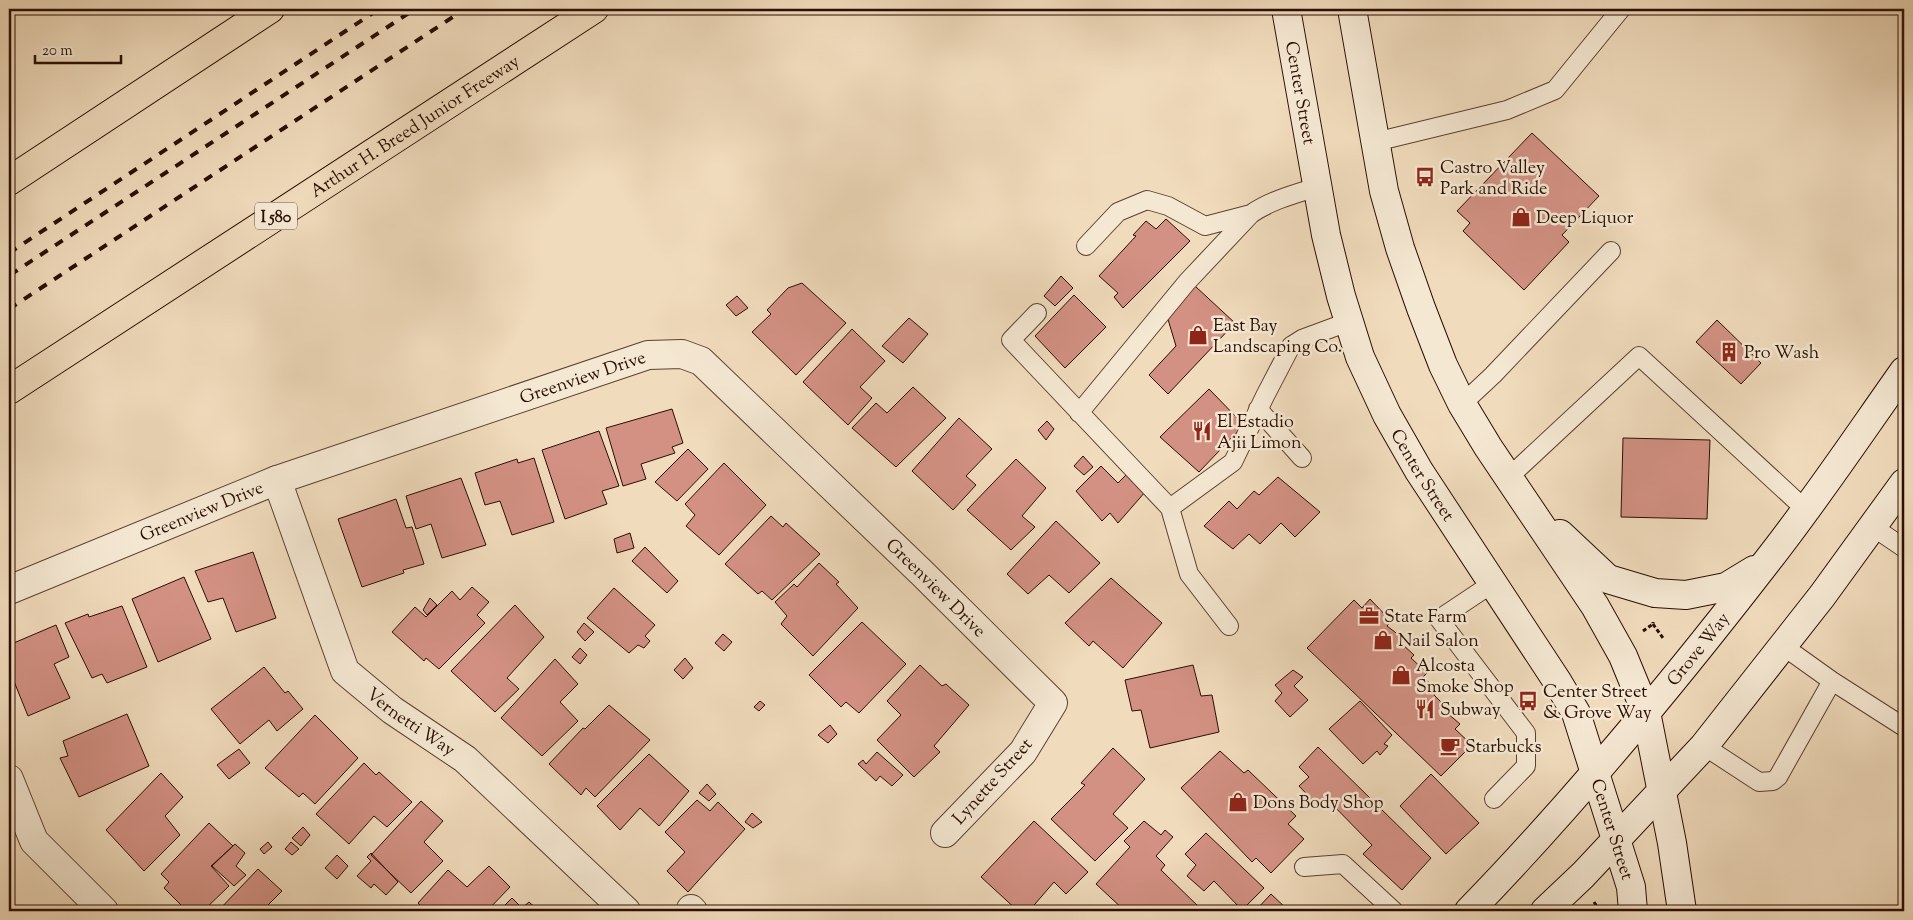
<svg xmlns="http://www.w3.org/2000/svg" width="1913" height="920" viewBox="0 0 1913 920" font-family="'Sorts Mill Goudy',serif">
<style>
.building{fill:#d39184;stroke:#2a0e02}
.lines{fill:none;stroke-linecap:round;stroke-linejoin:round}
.lane-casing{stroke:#5c4130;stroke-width:20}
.street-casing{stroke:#5c4130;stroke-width:30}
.secondary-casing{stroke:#2a0e02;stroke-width:30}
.highway-casing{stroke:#2a0e02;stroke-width:30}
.path{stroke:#2a0e02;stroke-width:3;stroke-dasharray:4 2.5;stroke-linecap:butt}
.lane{stroke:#f5e8d3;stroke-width:18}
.street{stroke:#f5e8d3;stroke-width:28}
.secondary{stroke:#f5e8d3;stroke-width:28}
.highway{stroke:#f0dbbc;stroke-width:28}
.rail{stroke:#2a0e02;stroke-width:4;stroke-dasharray:9 9;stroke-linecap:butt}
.labels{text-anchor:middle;stroke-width:5;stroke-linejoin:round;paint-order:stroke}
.shield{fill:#f5e8d3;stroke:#674f41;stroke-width:1}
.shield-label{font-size:16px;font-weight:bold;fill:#2a0e02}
.street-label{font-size:18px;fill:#2a0e02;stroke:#f5e8d3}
.poi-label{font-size:18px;fill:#2a0e02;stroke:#f5e8d3;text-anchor:start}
</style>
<rect width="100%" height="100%" fill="#f0dbbc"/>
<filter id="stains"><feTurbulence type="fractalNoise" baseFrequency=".004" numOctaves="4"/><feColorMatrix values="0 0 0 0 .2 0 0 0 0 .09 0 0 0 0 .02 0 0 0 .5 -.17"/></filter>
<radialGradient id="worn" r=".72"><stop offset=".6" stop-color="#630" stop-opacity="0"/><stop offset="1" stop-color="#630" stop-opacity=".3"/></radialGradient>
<path class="building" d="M1532,133L1599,196L1562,235L1569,242L1524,290L1463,231L1470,223L1457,211Z
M1166,219L1190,241L1123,308L1114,297L1118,293L1099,276L1136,236L1133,235L1146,221L1156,229Z
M1061,276L1073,288L1055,306L1044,296Z
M802,283L846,323L796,375L752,332L771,314L767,310L788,288Z
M1195,286L1235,323L1168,394L1149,375L1176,346L1167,316Z
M1074,295L1106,327L1065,368L1035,336Z
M737,296L748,308L736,316L726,305Z
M909,318L928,334L903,363L882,346Z
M1717,320L1761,363L1741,384L1696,342Z
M852,329L885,361L860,387L872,398L848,425L803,382Z
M913,387L946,418L896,467L852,428L876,403L887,413Z
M1209,389L1244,425L1199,472L1160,437Z
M672,409L683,443L672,447L675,453L641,464L646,479L623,486L606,428Z
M959,418L992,449L966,476L976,485L953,510L912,471Z
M1047,421L1054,429L1046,440L1038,430Z
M599,431L619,486L602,491L607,504L565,519L542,450Z
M1623,438L1710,440L1707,519L1621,517Z
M688,449L708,469L677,501L655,482Z
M1083,456L1093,467L1084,475L1074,466Z
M534,458L554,522L512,535L500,501L485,505L475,473L517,459L518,463Z
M1016,459L1046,488L1022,516L1035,527L1011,550L967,510Z
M724,463L766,505L719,555L686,526L695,515L685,504Z
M1101,466L1118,483L1127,474L1146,491L1118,523L1110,513L1102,521L1076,491Z
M1278,477L1320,512L1295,537L1281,523L1260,544L1249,534L1233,549L1204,526L1229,501L1237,509L1254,491L1259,495Z
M461,478L486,545L442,558L431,524L416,529L406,496Z
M396,499L406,528L412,527L424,564L403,570L404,573L362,587L338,519Z
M771,516L783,527L786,523L820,554L772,600L762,591L758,594L725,564Z
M1056,521L1100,563L1069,593L1049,575L1028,594L1007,574Z
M630,533L634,548L617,553L614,539Z
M645,547L678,581L667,593L632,561Z
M253,552L276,618L236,632L223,598L208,602L195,571Z
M819,563L839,582L836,584L858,608L813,656L781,624L787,616L775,602L794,584L797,587Z
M184,577L211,639L158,662L132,599Z
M1111,578L1162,623L1123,668L1093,641L1089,646L1065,623Z
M472,587L489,602L477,615L485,623L439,669L426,658L424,661L392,632L415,607L426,617L452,591L460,600Z
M614,588L655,625L645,636L650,641L644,648L638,645L629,653L587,618Z
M430,598L437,605L427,615L423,610Z
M1370,599L1391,621L1387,626L1404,639L1401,643L1414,655L1411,658L1427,673L1423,677L1438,691L1434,695L1448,709L1446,712L1460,724L1455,729L1472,745L1441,776L1307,648L1354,600L1362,608Z
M515,605L544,637L507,678L519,689L495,712L451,671Z
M122,606L147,667L107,683L102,674L92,678L65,623L88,614L89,617Z
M862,622L906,664L859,713L846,702L841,707L809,675Z
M584,623L594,632L585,641L577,632Z
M56,625L69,657L54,664L70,698L28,716L9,669V645Z
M723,634L732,642L724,651L715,643Z
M580,648L587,655L580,664L572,657Z
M685,658L693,668L683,679L674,670Z
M555,659L578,684L560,702L578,721L542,756L501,718Z
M920,665L942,686L946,684L969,705L934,746L940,752L914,777L877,740L901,715L887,701Z
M1193,665L1201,696L1212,695L1219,732L1150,748L1141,710L1132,711L1125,680Z
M264,667L285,693L288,691L303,709L277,731L269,720L240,744L211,709Z
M1293,670L1303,677L1294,686L1308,700L1290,717L1275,701L1282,693L1275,685Z
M760,701L765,705L759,711L754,707Z
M1360,701L1392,735L1384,744L1388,746L1380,755L1377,751L1363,764L1329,729Z
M609,705L650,740L595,797L586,788L581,795L549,764L583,728L585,729Z
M127,714L149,766L79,797L60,758L68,756L63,741Z
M315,715L358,758L315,804L303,793L299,797L265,768Z
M830,725L837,734L828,743L818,735Z
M1318,747L1431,858L1402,890L1363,854L1372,845L1327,799L1318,806L1299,786L1309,777L1299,767Z
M1113,748L1145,779L1113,814L1128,828L1095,861L1051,819L1085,785L1081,783Z
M239,749L250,763L229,779L217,765Z
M1220,751L1244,773L1248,770L1296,816L1288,824L1304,839L1271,873L1256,858L1252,862L1181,788Z
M877,752L903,775L892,786L880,776L876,781L858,764L863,760L866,764Z
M649,754L689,791L659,826L640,808L620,830L597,806Z
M364,763L376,775L379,772L412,802L387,827L374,816L349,844L316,814Z
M161,773L183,797L165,816L180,835L144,871L106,830Z
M1431,774L1479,823L1446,854L1400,806Z
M707,784L716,794L709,801L699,793Z
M697,800L710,811L718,802L745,829L688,892L667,871L685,852L665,832Z
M421,801L443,821L424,842L443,861L411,893L371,855Z
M752,813L762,822L753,828L745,822Z
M1034,821L1088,872L1066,894L1054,882L1029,911H1018L981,877Z
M1144,821L1161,835L1165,830L1173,837L1156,856L1165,865L1161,870L1203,911H1125L1096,884L1130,847L1124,841Z
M209,823L233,846L211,866L229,886L203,911H187L164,888L169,882L161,874Z
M303,827L310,835L301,846L292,838Z
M1206,833L1264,888L1242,910L1214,881L1204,891L1187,876L1196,865L1185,854Z
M268,842L272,847L264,854L260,849Z
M291,842L299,849L292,855L285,849Z
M235,844L245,853L236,866L246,875L234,886L212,866Z
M371,853L398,882L386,895L374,884L371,888L357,876L371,861L367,857Z
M337,855L348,866L337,879L325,868Z
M489,866L510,887L487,911H425L418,903L448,870L467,887Z
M258,869L282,891L262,911H218Z
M1271,894L1289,911H1255Z
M512,898L522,908L529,902L539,911H499Z"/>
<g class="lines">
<defs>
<path id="lane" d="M1375,142L1507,110L1555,90L1621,9
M1086,246L1118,212L1147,200L1168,206L1205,226L1251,214
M1037,313L1011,340L1170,508L1233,462L1265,396L1291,346L1302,339L1348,322
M1462,404L1493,375L1611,251
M1258,409L1302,458
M1079,413L1187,282L1251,214C1271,200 1295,194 1317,187
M1509,477L1639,356L1805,509
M1170,508L1189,574L1229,626
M1873,527L1904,548
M1493,583L1439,619L1526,733V766L1494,799
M1783,646L1832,681L1904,727
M1704,746L1759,782L1773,781L1778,777L1832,681
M1304,867L1343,864L1394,911"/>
<g id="street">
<path id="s1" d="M277,480L345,671L392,710L465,759L626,911"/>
<path id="s2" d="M9,590L277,480L648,355L682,354L701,361L922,573L1053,703L1023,752L945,833"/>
<path d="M9,779L34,841L104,911"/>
<path d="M691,909L693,911"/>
</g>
<g id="secondary">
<path id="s3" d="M1286,9L1326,235L1341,296L1360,357L1387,415L1419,471L1557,681L1576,713L1631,887L1633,911"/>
<path d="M1352,9L1384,191L1400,248L1421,308L1443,365L1462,404L1488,447L1595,606L1623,656L1646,712L1672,843L1682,911"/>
<path d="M1560,534L1608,579L1655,593L1686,595L1726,587L1754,570"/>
<path id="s4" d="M1469,911C1574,803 1673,683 1765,564C1814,502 1858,436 1904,371"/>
<path d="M1545,911L1583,875L1704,746L1822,596L1904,483"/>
</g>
<g id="highway">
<path d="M9,181L270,9"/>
<path id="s5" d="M9,390L594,9"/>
</g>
</defs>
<use href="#lane" class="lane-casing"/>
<use href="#street" class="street-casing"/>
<use href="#secondary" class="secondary-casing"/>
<use href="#highway" class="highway-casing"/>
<path class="path" d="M9,25L15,10L18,9
M1653,624L1663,638
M1643,631L1653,624V622
M1594,902L1600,911L1606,909"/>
<use href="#lane" class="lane"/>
<use href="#street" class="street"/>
<use href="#secondary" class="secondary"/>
<use href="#highway" class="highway"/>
<path class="rail" d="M9,253L379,9
M10,275L415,9
M9,309L465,9"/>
</g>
<defs>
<symbol id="bus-bare" viewBox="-9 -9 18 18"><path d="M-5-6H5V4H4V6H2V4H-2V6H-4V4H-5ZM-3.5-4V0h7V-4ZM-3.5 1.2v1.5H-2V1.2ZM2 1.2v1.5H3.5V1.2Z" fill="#8f2418" stroke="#f5e8d3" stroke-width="2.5" paint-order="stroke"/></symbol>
<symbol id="shop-bare" viewBox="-9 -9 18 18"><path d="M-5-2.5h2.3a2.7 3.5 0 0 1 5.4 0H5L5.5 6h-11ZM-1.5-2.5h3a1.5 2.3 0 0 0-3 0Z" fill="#8f2418" stroke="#f5e8d3" stroke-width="2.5" paint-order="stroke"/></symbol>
<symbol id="building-bare" viewBox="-9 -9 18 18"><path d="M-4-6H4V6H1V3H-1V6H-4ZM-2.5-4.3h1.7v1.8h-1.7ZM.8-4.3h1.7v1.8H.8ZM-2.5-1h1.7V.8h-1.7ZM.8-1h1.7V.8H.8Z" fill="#8f2418" stroke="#f5e8d3" stroke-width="2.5" paint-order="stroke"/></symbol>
<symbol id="restaurant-bare" viewBox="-9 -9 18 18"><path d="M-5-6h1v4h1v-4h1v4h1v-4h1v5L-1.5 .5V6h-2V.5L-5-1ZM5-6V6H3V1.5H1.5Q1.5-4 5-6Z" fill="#8f2418" stroke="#f5e8d3" stroke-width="2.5" paint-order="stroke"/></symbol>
<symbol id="office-bare" viewBox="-9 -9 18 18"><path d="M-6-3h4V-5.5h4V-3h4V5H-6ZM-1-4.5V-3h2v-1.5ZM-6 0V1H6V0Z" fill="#8f2418" stroke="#f5e8d3" stroke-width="2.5" paint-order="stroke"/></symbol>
<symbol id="cafe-bare" viewBox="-9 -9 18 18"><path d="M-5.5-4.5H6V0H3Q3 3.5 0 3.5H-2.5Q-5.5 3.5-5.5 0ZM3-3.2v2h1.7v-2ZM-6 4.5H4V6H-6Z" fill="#8f2418" stroke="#f5e8d3" stroke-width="2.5" paint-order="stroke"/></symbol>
</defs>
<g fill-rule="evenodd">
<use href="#bus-bare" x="1411" y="163" width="28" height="28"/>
<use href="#shop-bare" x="1507" y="203" width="28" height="28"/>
<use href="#shop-bare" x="1184" y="321" width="28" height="28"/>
<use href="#building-bare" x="1715" y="338" width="28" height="28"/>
<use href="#restaurant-bare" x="1188" y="417" width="28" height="28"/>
<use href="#office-bare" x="1355" y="602" width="28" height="28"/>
<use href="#shop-bare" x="1369" y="626" width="28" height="28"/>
<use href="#shop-bare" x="1387" y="661" width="28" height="28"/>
<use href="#bus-bare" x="1514" y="687" width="28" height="28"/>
<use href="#restaurant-bare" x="1411" y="695" width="28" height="28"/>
<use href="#cafe-bare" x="1436" y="732" width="28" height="28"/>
<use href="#shop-bare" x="1224" y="788" width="28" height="28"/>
</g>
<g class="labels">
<rect class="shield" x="255" y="202.5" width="42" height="27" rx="4"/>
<g class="shield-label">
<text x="276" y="222">I 580</text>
</g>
<g class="street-label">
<text dy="6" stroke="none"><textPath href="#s3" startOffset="85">Center Street</textPath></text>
<text dy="6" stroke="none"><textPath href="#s5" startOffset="484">Arthur H. Breed Junior Freeway</textPath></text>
<text dy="6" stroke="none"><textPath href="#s2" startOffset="612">Greenview Drive</textPath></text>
<text dy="6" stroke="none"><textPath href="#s3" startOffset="490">Center Street</textPath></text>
<text dy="6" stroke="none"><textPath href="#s2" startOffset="208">Greenview Drive</textPath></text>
<text dy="6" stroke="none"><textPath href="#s2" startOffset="1062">Greenview Drive</textPath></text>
<text dy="6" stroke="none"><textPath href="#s4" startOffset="348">Grove Way</textPath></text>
<text dy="6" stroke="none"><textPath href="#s1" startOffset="286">Vernetti Way</textPath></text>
<text transform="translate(992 781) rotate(-48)" y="6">Lynette Street</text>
<text dy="6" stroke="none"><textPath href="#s3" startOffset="895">Center Street</textPath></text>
</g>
<g class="poi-label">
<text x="1440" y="173">Castro Valley<tspan x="1440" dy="21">Park and Ride</tspan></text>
<text x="1536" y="223">Deep Liquor</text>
<text x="1213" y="331">East Bay<tspan x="1213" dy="21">Landscaping Co.</tspan></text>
<text x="1744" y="358">Pro Wash</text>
<text x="1217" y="427">El Estadio<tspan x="1217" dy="21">Ajii Limon</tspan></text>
<text x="1384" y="622">State Farm</text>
<text x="1398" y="646">Nail Salon</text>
<text x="1416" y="671">Alcosta<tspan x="1416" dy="21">Smoke Shop</tspan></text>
<text x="1543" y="697">Center Street<tspan x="1543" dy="21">&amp; Grove Way</tspan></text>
<text x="1440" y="715">Subway</text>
<text x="1465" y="752">Starbucks</text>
<text x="1253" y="808">Dons Body Shop</text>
</g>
</g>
<rect width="1913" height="920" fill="none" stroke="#f0dbbc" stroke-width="30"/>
<rect x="10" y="10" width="1893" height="900" fill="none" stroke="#2a0e02" stroke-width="2.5"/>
<rect x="15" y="15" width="1883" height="890" fill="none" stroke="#2a0e02"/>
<path d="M35 55v8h86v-8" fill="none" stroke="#2a0e02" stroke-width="2.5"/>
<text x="42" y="55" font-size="15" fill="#2a0e02" stroke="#f5e8d3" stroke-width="4" paint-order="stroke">20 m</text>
<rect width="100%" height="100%" filter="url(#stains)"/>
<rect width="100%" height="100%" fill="url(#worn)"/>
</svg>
